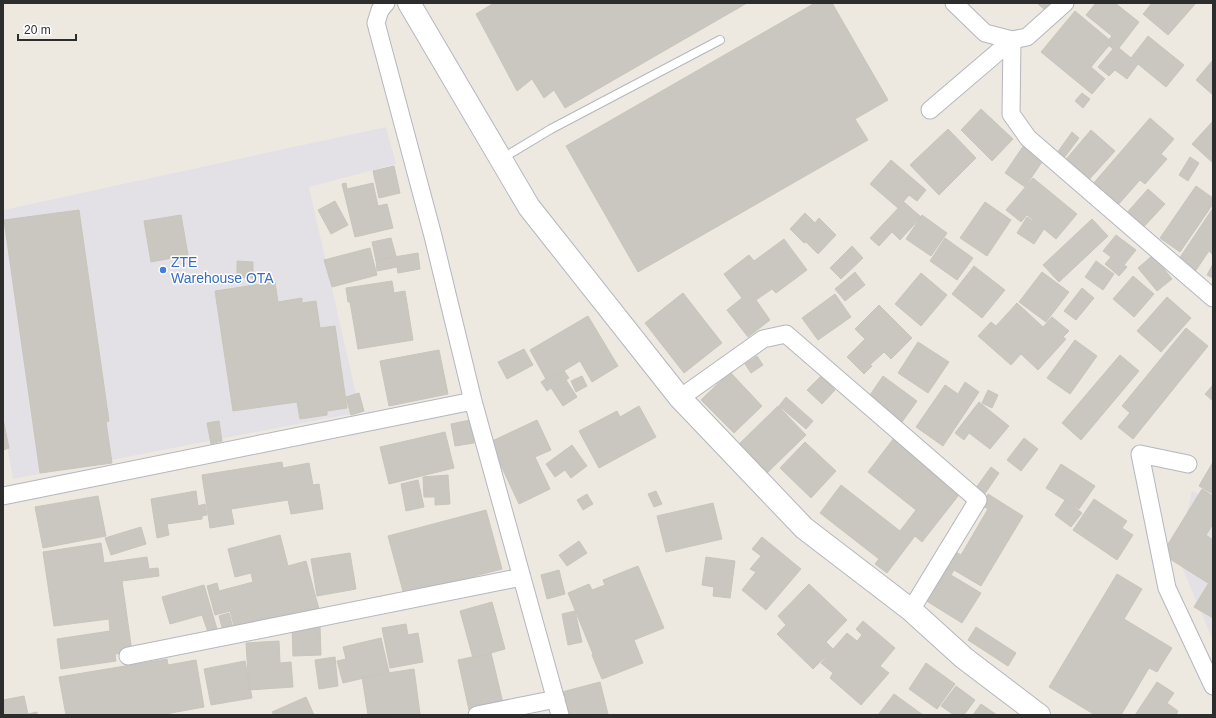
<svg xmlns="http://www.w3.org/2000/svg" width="1216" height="718" viewBox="0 0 1216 718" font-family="Helvetica,sans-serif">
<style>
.industrial{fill:#e3e1e6}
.building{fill:#c9c7bf;stroke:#c8c5bb}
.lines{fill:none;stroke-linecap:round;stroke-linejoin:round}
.lane-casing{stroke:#b5b6bf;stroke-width:10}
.street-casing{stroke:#b5b6bf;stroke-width:19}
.secondary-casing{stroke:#b5b6bf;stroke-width:24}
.lane{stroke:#fff;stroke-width:8}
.street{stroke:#fff;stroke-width:17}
.secondary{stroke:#fff;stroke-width:22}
.shop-dot{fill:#3f7fe0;stroke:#fff;stroke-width:1.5}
.labels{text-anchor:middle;stroke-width:3;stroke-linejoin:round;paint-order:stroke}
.shop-label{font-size:14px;fill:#366cbe;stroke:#fff;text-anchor:start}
</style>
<rect width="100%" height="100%" fill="#ede9e1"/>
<path class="industrial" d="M386,127L396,164L309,187L360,412L13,479L3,425V210Z
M1192,491L1213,501V641L1177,555Z"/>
<path class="building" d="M494,3H747L565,108L554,90L544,98L532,79L517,91L476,14Z
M815,3H832L888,100L855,119L868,140L638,272L566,146Z
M1037,3H1051L1045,10Z
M1096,3H1115L1139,22L1119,48L1131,58L1148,36L1184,65L1166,87L1138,64L1127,79L1115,70L1109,76L1098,67L1113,49L1106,43L1112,36L1086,15Z
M1152,3H1196L1168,35L1143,14Z
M1075,11L1112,42L1091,67L1105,79L1092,94L1041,52Z
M1213,60V95L1196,80Z
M1082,93L1090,99L1083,108L1075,101Z
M981,109L1013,139L992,161L961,130Z
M1150,118L1174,139L1161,154L1167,159L1145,184L1140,180L1117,206L1092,185Z
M1213,121V163L1192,144Z
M948,129L976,158L939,195L910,165Z
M1091,130L1115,151L1085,184L1062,164Z
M1072,132L1079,138L1064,158L1057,153Z
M1024,145L1044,159L1025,187L1005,173Z
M1190,157L1199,163L1188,181L1179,175Z
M891,160L926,190L917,201L909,195L898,208L870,184Z
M394,166L400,193L379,198L373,171Z
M1033,178L1077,214L1056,239L1027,215L1021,222L1006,210Z
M346,183L347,189L373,183L378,206L387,204L393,228L355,237L342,184Z
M1196,186L1213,198V204L1180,252L1160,238Z
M1148,189L1165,204L1140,231L1124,216Z
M335,201L348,225L331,234L318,210Z
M904,202L921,217L900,240L892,232L879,246L870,238Z
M985,202L1011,220L987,256L960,238Z
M1213,208V252L1212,254L1209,251L1194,273L1177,262Z
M79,210L109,421L106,422L112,463L40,473L4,220Z
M805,213L815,223L819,218L836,235L818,254L806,242L804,243L790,229Z
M181,215L188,255L151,262L144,221Z
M922,215L947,233L931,256L906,239Z
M1027,217L1044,229L1034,244L1017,233Z
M1092,219L1108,236L1059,282L1043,265Z
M1116,235L1136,250L1124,265L1127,267L1119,276L1105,264L1111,257L1103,251Z
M391,238L396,256L376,261L372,242Z
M945,238L973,258L957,280L930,261Z
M784,239L807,270L776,293L772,289L756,300L770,320L748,337L727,310L742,298L724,274L749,255L754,261Z
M852,246L863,258L841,279L830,268Z
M370,248L377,275L332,287L324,260Z
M418,253L420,269L398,273L397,267L377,271L376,260Z
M1153,255L1172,279L1157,291L1138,268Z
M237,261L253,262V278L237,277Z
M1096,261L1114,274L1103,290L1085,277Z
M1213,264V278L1207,275Z
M974,266L1005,290L982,318L952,294Z
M855,272L865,285L845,301L835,289Z
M1042,272L1069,292L1046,322L1019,302Z
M921,273L947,295L921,326L895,304Z
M1133,276L1154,294L1134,317L1113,299Z
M392,281L394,293L405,291L413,340L358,349L350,302H348L346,288Z
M275,282L278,302L302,298V303L316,301L320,328L335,326L347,408L327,411V415L300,419L297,402L233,411L215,291Z
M1082,288L1094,298L1076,320L1064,311Z
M683,293L722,343L684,373L645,323Z
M835,294L851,317L818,340L802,318Z
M1167,297L1191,318L1161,352L1137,331Z
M1017,303L1043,327L1052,317L1069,331L1063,337L1066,339L1038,370L1021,354L1011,365L978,336L991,322L996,326Z
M879,305L912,338L891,359L884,352L870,365L872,366L864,374L847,357L865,339L855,329Z
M588,316L618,366L592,382L580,361L547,381L530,350Z
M1186,328L1208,346L1133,439L1118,427L1130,413L1122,406Z
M1075,340L1097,356L1070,394L1047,378Z
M918,342L949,362L928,393L898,373Z
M524,349L533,365L507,379L498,362Z
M439,350L448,394L389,406L380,361Z
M1120,355L1139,371L1081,440L1062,423Z
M757,356L763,365L751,373L745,364Z
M562,368L569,378L566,380L577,397L563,406L551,388L547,391L541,382Z
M730,372L762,406L734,433L701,400Z
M582,376L587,386L576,392L571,381Z
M821,376L835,390L822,404L807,390Z
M883,376L917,401L902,422L868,398Z
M965,382L979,392L943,446L916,427L945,385L958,394Z
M1213,385V401L1205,394Z
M988,390L998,395L992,408L982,403Z
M359,393L364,411L351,415L346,397Z
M786,397L813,421L806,429L779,406Z
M979,402L1009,426L990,449L969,433L964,440L955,433Z
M639,406L656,437L599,468L579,431L617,411L620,417Z
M778,406L806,435L766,474L738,445Z
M3,419L9,448L3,450Z
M470,420L474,443L455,446L451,424Z
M537,420L551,450L535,457L550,489L519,504L490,442Z
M219,421L222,441L211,444L207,423Z
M445,432L454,468L389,484L380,447Z
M894,438L962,491L922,542L915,536L887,573L875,564L879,559L820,513L841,485L900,531L916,510L868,472Z
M1024,438L1038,449L1021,471L1007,460Z
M805,442L836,471L811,498L780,468Z
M572,445L587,466L571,478L565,470L555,477L546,464Z
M282,462L283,468L309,463L313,485L319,484L323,509L291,514L288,500L231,509L234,524L210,528L202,475Z
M1213,462V494L1199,486Z
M1061,464L1095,486L1079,509L1046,488Z
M991,467L999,473L982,498L973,492Z
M448,475L450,504L435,505V497H424L423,477Z
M418,480L424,507L406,511L401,484Z
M1202,489L1213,496V524L1206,535L1213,540V574L1208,583L1162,554Z
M196,491L198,506L205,504L207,515L202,516V519L167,524L169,535L157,538L151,499Z
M656,491L662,504L654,507L648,494Z
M587,494L593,504L583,510L577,500Z
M988,494L1023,516L981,586L954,570L951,575L981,593L962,623L925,600L954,551L961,555L988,509L981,505Z
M98,496L106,536L43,548L35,507Z
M1094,499L1127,521L1122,528L1133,535L1117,560L1073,530Z
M1065,500L1082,513L1071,527L1055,515Z
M713,503L722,539L666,552L657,516Z
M486,510L502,569L404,595L388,536Z
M141,527L146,544L111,555L105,538Z
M280,535L288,566L306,561L320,613L265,627L263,619L234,626L230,611L215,615L207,586L217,583L219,591L253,582L251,573L235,577L228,549Z
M762,537L801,569L766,610L742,590L756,572L750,569L761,556L752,549Z
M579,541L587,553L567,566L559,555Z
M101,543L104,563L147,557L149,569L158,568L159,576L122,581L132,652L115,654L116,661L61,669L57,639L110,631L109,619L54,626L43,552Z
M350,553L356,589L317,596L311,559Z
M706,557L735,561L730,598L713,596L714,587L702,585Z
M638,566L664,628L634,640L643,663L602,679L592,655L593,654L568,593L589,584L592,590L605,585L603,580Z
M559,570L565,594L547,599L541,575Z
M1117,574L1142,589L1124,619L1172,648L1157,672L1149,668L1121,715H1095L1049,687Z
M1213,576V618L1194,607Z
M809,584L847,620L826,642L833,649L813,669L777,634L786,625L778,616Z
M204,585L217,629L208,632L202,615L170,624L162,597Z
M492,602L505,649L473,658L460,611Z
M575,611L582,642L568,645L562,614Z
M229,613L233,628L223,631L219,616Z
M863,621L895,648L880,666L889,673L861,705L830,678L833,673L821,663L847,633L857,641L862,635L856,629Z
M406,624L408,635L418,633L423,662L390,668L382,628Z
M292,626H320L321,655L293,656Z
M976,627L1016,653L1008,666L968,640Z
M381,638L389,672L343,683L337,661L346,659L343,647Z
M279,641L280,663L291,662L293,687L249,690L246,643Z
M491,653L503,703L469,710L458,660Z
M335,657L338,686L319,689L315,660Z
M167,659L168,665L196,660L204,707L160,715H66L59,677Z
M245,661L252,698L211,705L204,669Z
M926,663L955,684L937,709L909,689Z
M414,669L420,714L368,715L362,677Z
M600,682L608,714L567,715L562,692Z
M1157,682L1174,693L1167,703L1178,711L1176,715H1135Z
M956,686L975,700L964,715H954L941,706Z
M894,694L923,715H878Z
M24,696L28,714L37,712V715H3V700Z
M306,697L314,715H274L272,712Z
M981,704L997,715H973Z"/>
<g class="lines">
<defs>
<path id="lane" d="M501,159L551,129L720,40"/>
<path id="street" d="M386,3L380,10L376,23L433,236L473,401L560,715
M954,3L985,33L1012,40L1027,37L1065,3
M1012,40L1011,114L1028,138L1213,298
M930,110L1012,40
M680,398L763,339L786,334L978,500L911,610
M1188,464L1140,454L1167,588L1213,686
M3,496L473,401
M128,656L522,577
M477,715L556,699"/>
<path id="secondary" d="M409,3L529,207L680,398L804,528L911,610L964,658L1039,715"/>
</defs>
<use href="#lane" class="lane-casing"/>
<use href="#street" class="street-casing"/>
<use href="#secondary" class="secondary-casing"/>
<use href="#lane" class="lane"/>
<use href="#street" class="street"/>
<use href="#secondary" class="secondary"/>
</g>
<circle class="shop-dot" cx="163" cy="270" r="4"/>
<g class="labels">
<g class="shop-label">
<text x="171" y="267">ZTE<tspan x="171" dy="16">Warehouse OTA</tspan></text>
</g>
</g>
<rect width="1216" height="718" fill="none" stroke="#2d2d2d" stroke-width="8"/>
<path d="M18 34v6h58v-6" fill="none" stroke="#2d2d2d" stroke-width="2"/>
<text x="24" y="34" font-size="12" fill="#2d2d2d" stroke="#ffffff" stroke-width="3" paint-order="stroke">20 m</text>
</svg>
